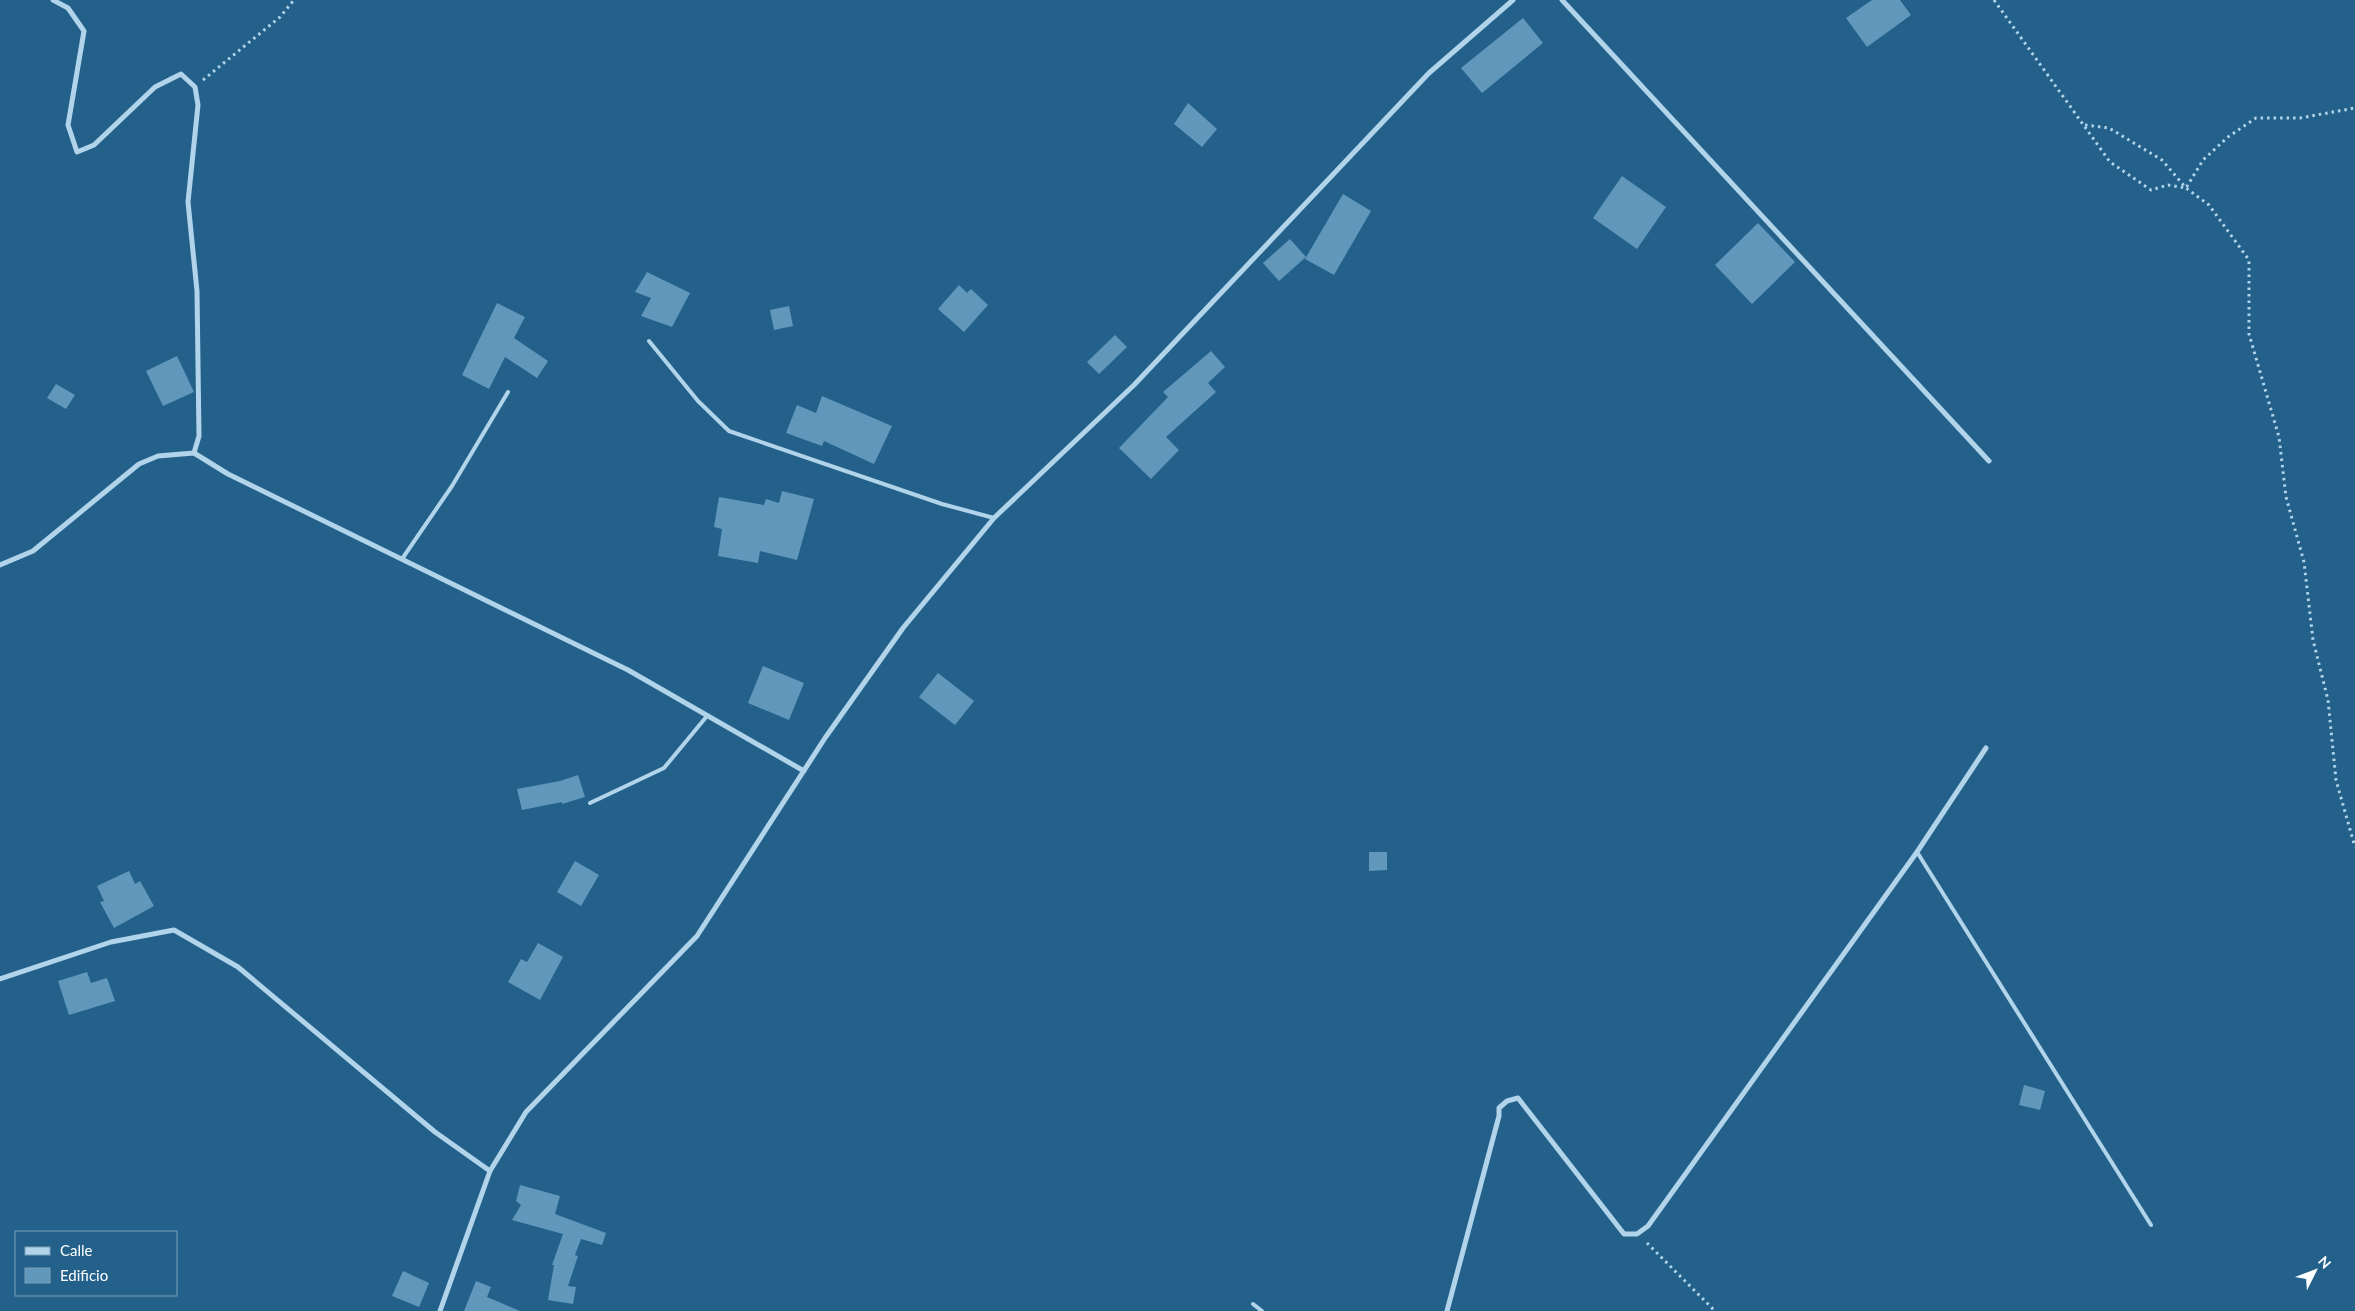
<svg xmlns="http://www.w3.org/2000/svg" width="2355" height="1311" viewBox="0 0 2355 1311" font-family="Lato,sans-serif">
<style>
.building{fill:#6197bb}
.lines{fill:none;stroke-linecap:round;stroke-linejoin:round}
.path{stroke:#b1d4ea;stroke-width:3;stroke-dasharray:2.5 4;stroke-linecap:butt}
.service{stroke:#b1d4ea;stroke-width:4}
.minor{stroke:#b1d4ea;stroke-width:5}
</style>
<rect width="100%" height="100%" fill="#23618b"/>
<path class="building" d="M1872,0H1900L1911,15L1867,47L1846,18Z
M1523,18L1543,43L1482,93L1461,68Z
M1188,103L1217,129L1202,147L1174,124Z
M1622,176L1666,207L1637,249L1593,218Z
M1343,194L1371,211L1334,275L1305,259Z
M1758,223L1795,262L1752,304L1715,265Z
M1290,239L1306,257L1279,281L1263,263Z
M647,272L690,293L672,327L641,316L651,298L635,292Z
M959,285L967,293L971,289L988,305L964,332L938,309Z
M497,303L525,317L514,338L548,361L537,378L505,357L489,389L462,375Z
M789,306L793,326L774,330L770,310Z
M1115,335L1127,347L1099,374L1087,362Z
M1211,351L1225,367L1208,383L1216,392L1166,437L1179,450L1151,479L1119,448L1168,397L1163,392Z
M177,356L194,392L163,406L146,371Z
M56,384L75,395L66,409L47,398Z
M822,396L892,426L874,464L824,441L822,446L786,433L797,405L816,413Z
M782,491L814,499L797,560L760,551L758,563L718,556L722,529L714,527L719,497L764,505L766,499L779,503Z
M763,666L804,683L789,720L748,703Z
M938,673L974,701L955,725L919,697Z
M578,775L585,797L562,804V802L522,810L517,789L560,781Z
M1369,852H1387V870L1369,871Z
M575,861L599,875L581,906L557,892Z
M129,871L135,884L140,881L154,906L114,928L100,902L104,901L97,886Z
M538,943L563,957L540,1000L508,982L521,959L527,962Z
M87,972L91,983L107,978L115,1001L69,1015L58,981Z
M2024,1085L2045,1091L2040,1110L2019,1105Z
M520,1185L560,1196L555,1214L606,1233L602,1245L581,1239L575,1255L578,1256L568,1286L576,1287L573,1304L548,1300L554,1265H552L563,1234L512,1220L521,1205L516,1201Z
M403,1271L429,1283L419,1307L392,1296Z
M476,1281L491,1287L487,1297L520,1311H464Z"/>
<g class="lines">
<path class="path" d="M1994,0L2110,162L2151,190L2168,185L2186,188L2203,160L2228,137L2256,118H2300L2355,108
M203,80L280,17L294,0
M2085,125L2109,128L2162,160L2186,188L2209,205L2249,260V334L2279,437L2286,497L2304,562L2313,640L2328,700L2336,780L2355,847
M1647,1243L1715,1311"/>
<path class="service" d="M649,341L698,401L729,431L942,504L994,518
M402,559L452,486L508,392
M590,803L664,768L707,716
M1917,852L2151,1225
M1253,1304L1262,1311"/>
<path class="minor" d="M53,0L68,8L84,31L68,125L77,152L94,145L155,87L181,74L195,87L198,105L188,202L197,291L199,436L194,453L228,474L628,670L804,771
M1562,0L1989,461
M0,565L33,551L139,464L158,456L194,453
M0,979L111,942L174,930L238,967L435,1132L490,1171
M440,1311L490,1171L526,1112L697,936L825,738L903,628L994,518L1134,385L1429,73L1513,0
M1447,1311L1499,1116V1108L1507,1101L1518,1098L1624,1234H1637L1648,1226L1917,852L1986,748"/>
</g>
<rect x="15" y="1231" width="162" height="65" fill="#23618b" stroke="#7ba0b9"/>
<rect x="25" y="1247" width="25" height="8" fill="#b1d4ea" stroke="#7ba0b9"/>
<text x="60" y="1256" font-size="15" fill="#ffffff">Calle</text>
<rect x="25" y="1268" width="25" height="15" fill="#6197bb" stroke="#7ba0b9"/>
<text x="60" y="1281" font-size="15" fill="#ffffff">Edificio</text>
<g transform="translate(2315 1271) rotate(48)" stroke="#23618b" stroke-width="4" paint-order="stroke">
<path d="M0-4L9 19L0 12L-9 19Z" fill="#ffffff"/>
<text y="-8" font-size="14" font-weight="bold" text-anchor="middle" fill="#ffffff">N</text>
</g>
</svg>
